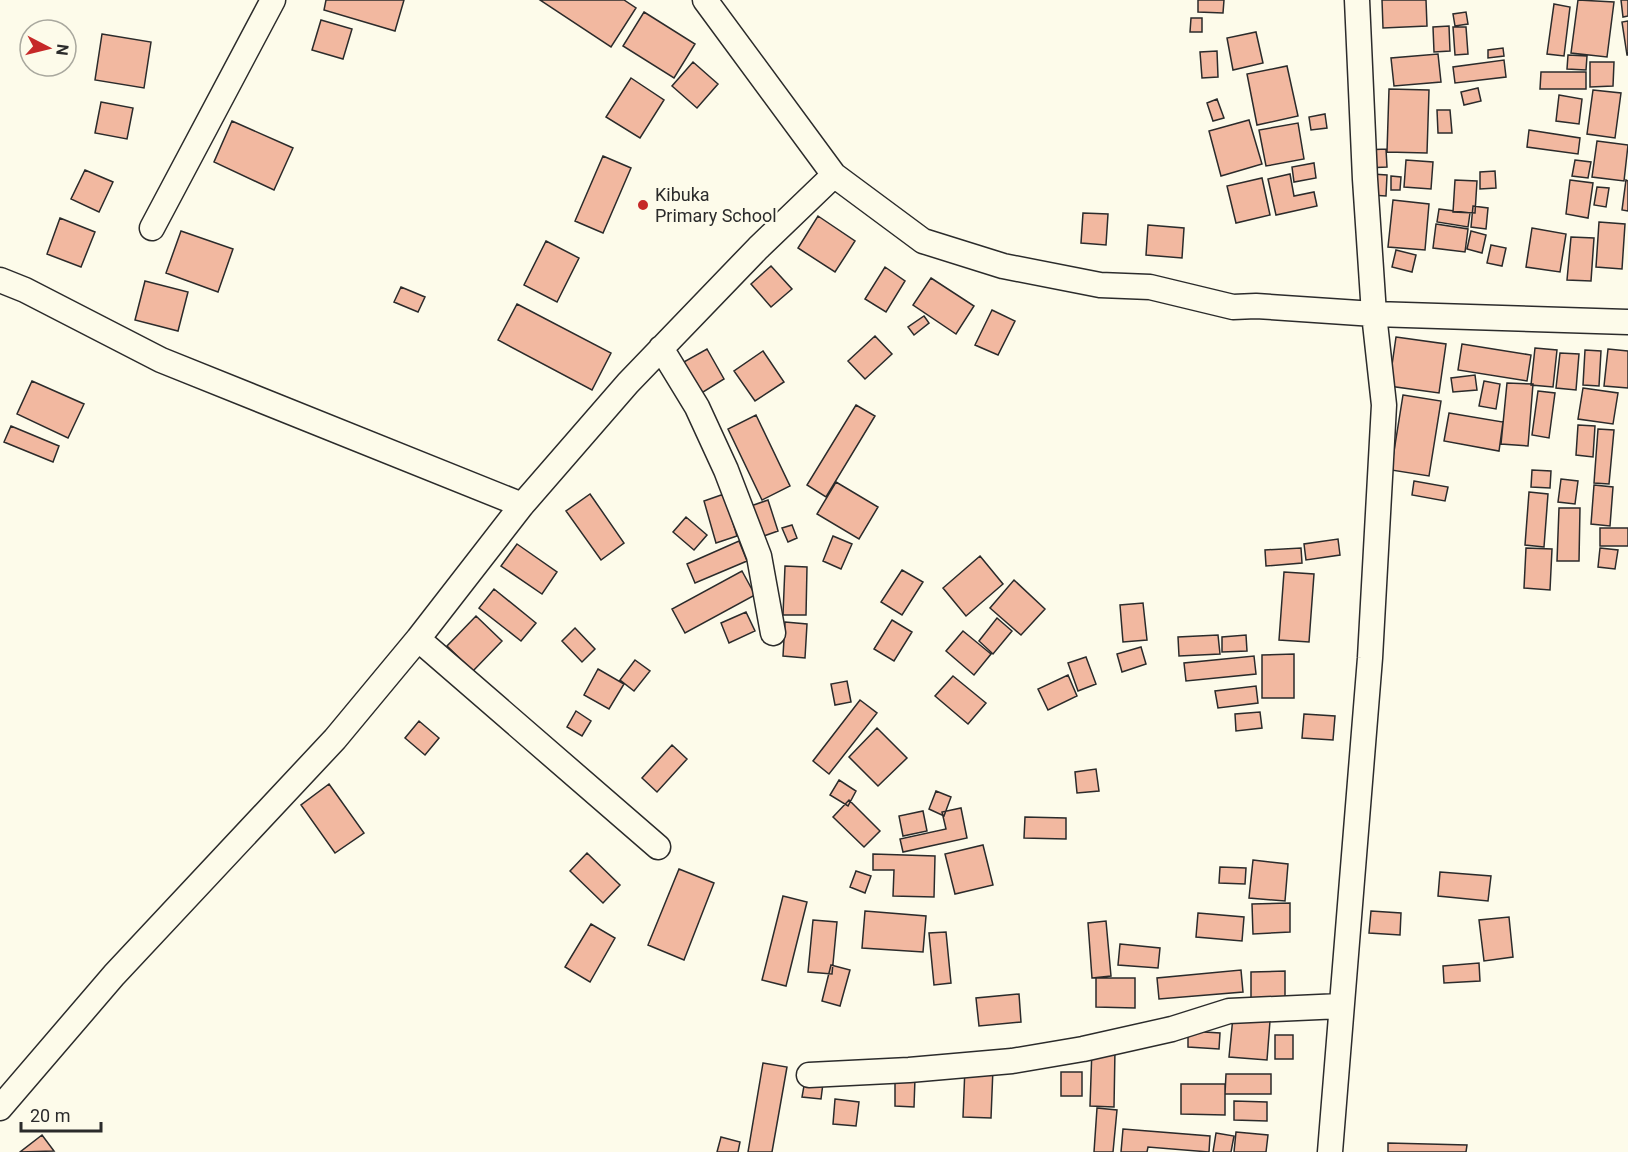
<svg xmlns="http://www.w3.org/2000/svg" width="1628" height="1152" viewBox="0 0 1628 1152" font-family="Roboto,sans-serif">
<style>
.building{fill:#f2b8a0;stroke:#2b2b2b;stroke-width:1.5}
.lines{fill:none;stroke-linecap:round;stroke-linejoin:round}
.street-casing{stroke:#2b2b2b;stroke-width:27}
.street{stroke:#fdfbea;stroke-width:24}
.poi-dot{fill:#c62828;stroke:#fdfbea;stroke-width:2}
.labels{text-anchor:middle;stroke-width:4.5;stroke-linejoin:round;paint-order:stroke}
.poi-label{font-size:18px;fill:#2b2b2b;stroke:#fdfbea;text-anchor:start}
</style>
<rect width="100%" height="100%" fill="#fdfbea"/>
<path class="building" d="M326,0H404L395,31L324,10Z
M540,0H624L636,8L611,47Z
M1198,0H1224L1223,13L1198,12Z
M1382,0H1426L1427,26L1383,28Z
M1578,0L1614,2L1607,57L1571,53Z
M1621,0H1628V16L1623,17Z
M1554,4L1570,7L1564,56L1547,54Z
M644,12L695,44L674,78L623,46Z
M1466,12L1468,24L1455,26L1453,14Z
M1191,18H1202V32H1190Z
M321,20L352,29L343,59L312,50Z
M1628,21V55H1627L1622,22Z
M1449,26L1450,51L1434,52L1433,27Z
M1453,27H1466L1468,54L1455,55Z
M1256,32L1263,63L1233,70L1227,38Z
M102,34L151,42L144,88L95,80Z
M1503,48L1504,56L1488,58V50Z
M1217,51L1218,77L1202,78L1200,52Z
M1438,54L1441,82L1394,86L1391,58Z
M1568,55L1587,56L1586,70L1567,69Z
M1504,60L1506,77L1455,83L1453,67Z
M693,62L718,84L697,108L672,86Z
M1590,62H1614L1613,86L1590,87Z
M1287,66L1298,116L1257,125L1247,74Z
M1541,72H1586V89H1540Z
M631,78L664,100L640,138L606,117Z
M1478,88L1481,101L1464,105L1461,92Z
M1389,89L1429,90L1427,153L1387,152Z
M1593,90L1621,93L1615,138L1587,134Z
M1559,95L1582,99L1579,124L1556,121Z
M1217,99L1224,118L1213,121L1207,103Z
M101,102L133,108L127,139L95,133Z
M1437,110H1450L1452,133H1438Z
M1325,114L1327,128L1311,130L1309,117Z
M1249,120L1262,164L1221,176L1209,131Z
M232,121L293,148L274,190L214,162Z
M1298,123L1304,159L1266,166L1259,130Z
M1529,130L1580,138L1578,154L1527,147Z
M1597,141L1628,145L1624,181L1592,177Z
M1386,149L1387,167L1366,168L1365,150Z
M603,156L631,168L603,233L575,221Z
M1406,160L1433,162L1431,189L1404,187Z
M1575,160L1591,162L1588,178L1572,176Z
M1314,163L1316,178L1294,182L1292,167Z
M85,170L113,182L99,212L71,199Z
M1495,171L1496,188L1480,189V172Z
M1290,174L1294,196L1314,192L1317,206L1276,215L1268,179Z
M1372,174L1387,175L1386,196L1371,195Z
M1391,176L1401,177L1400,190H1391Z
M1262,178L1270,215L1236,223L1227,186Z
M1455,180L1477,181L1475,213L1453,212Z
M1570,180L1593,183L1588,218L1566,214Z
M1626,180L1628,181V211L1622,210Z
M1597,187L1609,188L1606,207L1594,205Z
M1393,200L1429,204L1425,250L1388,247Z
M1473,206L1488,208L1486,229L1471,227Z
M1439,209L1470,213L1468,227L1437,222Z
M1083,213L1108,214L1106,245L1081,243Z
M818,216L855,241L835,272L798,248Z
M60,218L95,232L81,267L47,254Z
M1599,222L1625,224L1622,269L1596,267Z
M1436,224L1468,229L1465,252L1433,248Z
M1148,225L1184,228L1182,258L1146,255Z
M1532,228L1566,234L1560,272L1526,267Z
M181,231L233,249L218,292L166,273Z
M1471,231L1486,235L1482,253L1467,249Z
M1571,237L1594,238L1591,281L1567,280Z
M546,241L579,258L557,302L524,285Z
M1491,245L1506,248L1502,266L1487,263Z
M1396,250L1416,255L1412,272L1392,267Z
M771,266L792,289L771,307L751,284Z
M885,267L905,281L886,312L865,299Z
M931,278L974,306L956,334L913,305Z
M145,281L188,292L178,331L135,320Z
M401,287L425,297L418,312L394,302Z
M517,304L611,353L592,390L498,340Z
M992,310L1015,321L998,355L975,345Z
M924,316L929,323L914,335L908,327Z
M875,336L892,354L865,379L848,361Z
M1396,337L1446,344L1439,393L1389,386Z
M1462,344L1531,355L1527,381L1458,370Z
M1535,348L1557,350L1553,387L1531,385Z
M707,349L724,379L700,394L682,363Z
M1608,349L1628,351V388L1604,386Z
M1585,350L1601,351L1599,386L1583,385Z
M763,351L784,382L755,401L734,371Z
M1560,353L1579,354L1576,390L1556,388Z
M1475,375L1477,390L1453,392L1451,378Z
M32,381L84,404L68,438L17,414Z
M1484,381L1500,384L1496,409L1479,406Z
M1507,383L1533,384L1528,446L1501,444Z
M1583,388L1618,393L1613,424L1578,419Z
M1538,391L1555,393L1549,438L1532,435Z
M1403,395L1441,401L1429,476L1391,470Z
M856,405L875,416L826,497L807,485Z
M1449,413L1503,422L1499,451L1444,441Z
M756,415L790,486L762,500L728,429Z
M1578,425L1595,426L1593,457L1576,455Z
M11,426L59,446L53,462L4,442Z
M1598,429L1614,430L1609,484L1594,483Z
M1532,470L1551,471L1550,488L1531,487Z
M1561,479L1578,481L1575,504L1558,502Z
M1414,481L1448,487L1445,501L1412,495Z
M836,482L878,507L859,539L817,514Z
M1594,485L1613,487L1610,526L1591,524Z
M1529,492L1548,494L1544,547L1525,545Z
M590,494L624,543L601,560L566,511Z
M724,494L737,536L716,543L704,501Z
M768,500L778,531L758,538L748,507Z
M1559,508H1580L1579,561H1557Z
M686,517L707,535L694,550L673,532Z
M792,525L797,538L788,542L782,528Z
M1600,528H1628V546H1600Z
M833,536L852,544L841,569L823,561Z
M1338,539L1340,555L1306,560L1304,544Z
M739,541L747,561L695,583L687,564Z
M517,544L557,572L542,594L501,566Z
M1301,548L1302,563L1266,566L1265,550Z
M1526,548L1552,549L1550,590L1524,588Z
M1600,548L1618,550L1615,569L1598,567Z
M980,556L1003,584L966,616L943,588Z
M785,566L807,567L806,615H783Z
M902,570L923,582L902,615L881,602Z
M742,571L755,595L685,633L672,609Z
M1284,572L1314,574L1309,642L1279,640Z
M1014,580L1045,609L1021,635L990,608Z
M494,589L536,623L521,641L479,608Z
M1143,603L1147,640L1123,642L1120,605Z
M746,612L755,631L729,643L721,623Z
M476,616L502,641L473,671L447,646Z
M997,618L1012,631L993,654L979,641Z
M892,620L912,632L894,661L874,649Z
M785,622L807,624L805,658L783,656Z
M575,628L595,649L582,662L562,641Z
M963,631L991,654L974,675L946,651Z
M1218,635L1220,654L1179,656L1178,637Z
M1246,635L1247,651L1222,652V637Z
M1141,647L1146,664L1122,672L1117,654Z
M1294,654V698H1262V655Z
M1254,656L1256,674L1186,681L1184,663Z
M1086,657L1096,684L1078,691L1068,663Z
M635,660L650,671L634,691L620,680Z
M598,669L624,684L609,709L584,695Z
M1068,675L1077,696L1048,710L1038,689Z
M953,676L986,703L968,724L935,696Z
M847,681L851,702L835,705L831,684Z
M1256,686L1258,703L1218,708L1215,691Z
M860,700L877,713L829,774L813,761Z
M576,711L591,721L582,736L567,727Z
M1260,712L1262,728L1236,731L1235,714Z
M1304,714L1335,716L1333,740L1302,738Z
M419,721L439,738L425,755L405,738Z
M877,728L907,758L878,786L849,757Z
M672,745L687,759L657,792L642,778Z
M1096,769L1099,791L1077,793L1075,772Z
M839,780L856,791L848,806L830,795Z
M329,784L364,833L335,853L301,805Z
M936,791L951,797L944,816L929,809Z
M849,800L880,831L864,847L833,817Z
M961,808L967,838L903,852L900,839L946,829L942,812Z
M923,811L927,831L903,836L899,816Z
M1025,817L1066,818V839L1024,838Z
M983,845L993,885L955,894L945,854Z
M587,853L620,885L603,903L570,871Z
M873,854L935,856L934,897L893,896L894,870H873Z
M1253,860L1288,864L1285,901L1249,898Z
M1220,867L1246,868L1245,884L1219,883Z
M679,869L714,883L684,960L648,945Z
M856,871L871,876L865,893L850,887Z
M1440,872L1491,876L1488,901L1438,896Z
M783,896L807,902L786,986L762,980Z
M1290,903V932L1253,934L1252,904Z
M865,911L926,916L923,952L862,948Z
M1371,911L1401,913L1400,935L1369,933Z
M1198,913L1244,917L1242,941L1196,937Z
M1509,917L1513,957L1484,961L1479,920Z
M813,920L837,922L832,974L808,972Z
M1106,921L1111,976L1092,978L1088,923Z
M591,924L615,938L590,982L565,967Z
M946,932L951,983L934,985L929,933Z
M1120,944L1160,948L1158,968L1118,965Z
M1479,963L1480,981L1444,983L1443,966Z
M831,965L850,970L840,1006L822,1001Z
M1241,970L1243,992L1159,999L1157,978Z
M1285,971V997L1251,998V972Z
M1096,978H1135V1008L1096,1007Z
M1019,994L1021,1022L979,1026L976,998Z
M1233,1017L1270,1021L1267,1060L1229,1057Z
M1188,1031L1220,1033L1219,1049L1188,1047Z
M1275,1035H1293V1059H1275Z
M1092,1048L1115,1049L1114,1107L1090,1106Z
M763,1063L787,1067L772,1152H748Z
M965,1067L993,1068L991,1118L963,1117Z
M1061,1072H1082V1096H1061Z
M1226,1074H1271V1094H1225Z
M895,1078H915L914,1107L895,1106Z
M805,1080L823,1083L821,1099L802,1097Z
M1181,1084H1225V1115L1181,1114Z
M835,1099L859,1102L856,1126L833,1124Z
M1234,1101L1267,1102V1121L1234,1120Z
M1097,1108L1117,1110L1113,1152H1094Z
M1123,1129L1210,1136L1209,1152L1148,1147L1147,1152H1121Z
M1236,1132L1268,1135L1266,1152H1234Z
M1216,1133L1234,1136L1231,1152H1213Z
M42,1135L54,1151L20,1152Z
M721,1137L740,1142L738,1152H717Z
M1388,1143L1467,1145L1466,1152H1388Z"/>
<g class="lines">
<defs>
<path id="street" d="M705,0L834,175L923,241L1003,266L1100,285L1150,287L1233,307L1256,306L1374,314L1628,322
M152,228L273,0
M0,280L25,290L161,360L522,505
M661,348L697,407L726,470L759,556L773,633
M418,639L658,847
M809,1075L909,1070L1012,1061L1083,1049L1172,1029L1229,1011L1341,1006
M0,1108L114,975L335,739L418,639L522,505L628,383L758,248L834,175
M1330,1152L1370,658L1384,405L1374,314L1365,179L1357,0"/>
</defs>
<use href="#street" class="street-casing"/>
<use href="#street" class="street"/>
</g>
<circle class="poi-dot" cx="643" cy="205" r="6"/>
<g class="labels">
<g class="poi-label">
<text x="655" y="201">Kibuka<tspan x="655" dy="21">Primary School</tspan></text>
</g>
</g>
<g transform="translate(48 48) rotate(97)"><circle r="28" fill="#fdfbea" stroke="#a9a89e" stroke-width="1.5"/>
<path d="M0-4.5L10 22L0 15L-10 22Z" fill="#c62828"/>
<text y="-9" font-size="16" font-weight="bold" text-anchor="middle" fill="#2b2b2b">N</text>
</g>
<path d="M21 1122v9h80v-9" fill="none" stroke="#2b2b2b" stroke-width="3"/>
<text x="30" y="1122" font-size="18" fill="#2b2b2b" stroke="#fdfbea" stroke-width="4.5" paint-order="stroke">20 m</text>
</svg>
